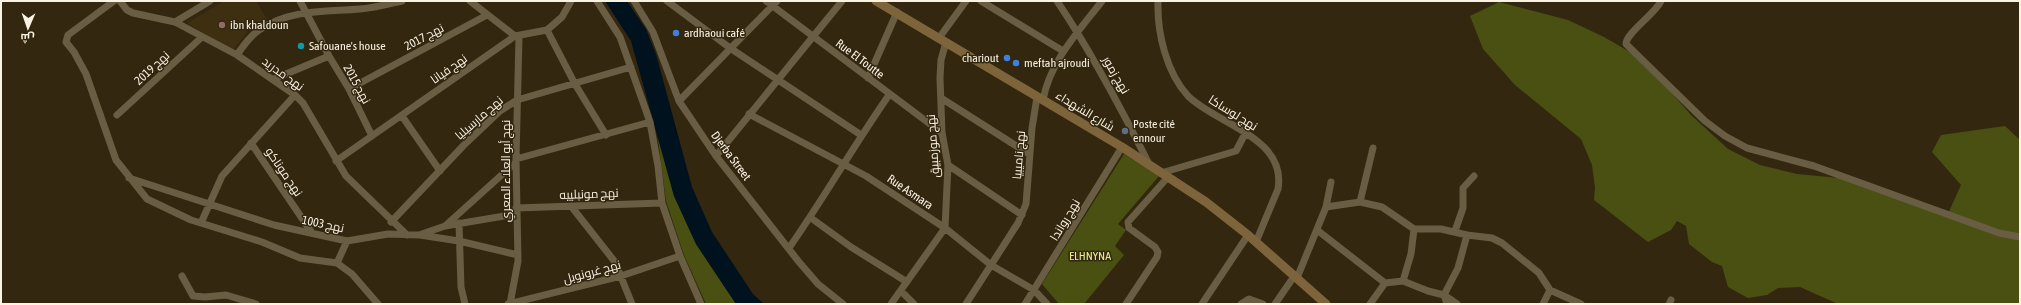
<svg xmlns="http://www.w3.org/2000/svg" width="2021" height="305" viewBox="0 0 2021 305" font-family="'Asap Condensed',Cairo,sans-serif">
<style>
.built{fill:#3d2f0f}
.green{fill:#4a5012}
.water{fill:#00121d}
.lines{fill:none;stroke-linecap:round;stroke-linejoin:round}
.street{stroke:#695d43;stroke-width:7}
.secondary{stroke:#7e643a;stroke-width:9}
.education-dot{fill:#8d6e63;stroke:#33270f;stroke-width:1.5}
.shop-dot{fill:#3f7fe0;stroke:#33270f;stroke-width:1.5}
.culture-dot{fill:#0f9aa8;stroke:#33270f;stroke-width:1.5}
.service-dot{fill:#5c6f8a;stroke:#33270f;stroke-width:1.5}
.labels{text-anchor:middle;stroke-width:3;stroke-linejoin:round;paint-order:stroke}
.poi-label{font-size:12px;fill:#faf3e4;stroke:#33270f;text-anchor:start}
.street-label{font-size:12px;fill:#faf3e4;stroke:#33270f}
.park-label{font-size:12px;fill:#e0ef88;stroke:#33270f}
</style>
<rect width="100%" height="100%" fill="#33270f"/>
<path class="built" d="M224,1H256L267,19L250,27L233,51L187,23Z"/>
<path class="green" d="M1499,2L1568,20L1604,37L1635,55L1663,83L1691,115L1728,149L1760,165L1797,174L1839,178L1947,216L1961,185L1932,152L1941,135L2005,126L2020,140V304H1838L1800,287L1778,288L1767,295L1748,298L1728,287L1722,266L1712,262L1689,244L1686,226L1677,221L1671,230L1648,242L1594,200L1595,188L1592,165L1581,139L1515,85L1483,49L1470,16Z
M658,138L674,196L696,244L736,304H706L684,255L666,201Z
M1124,154L1159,176L1118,224L1126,230L1115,246L1124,255L1084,304H1059L1042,284Z"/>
<path class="water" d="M605,1H627L646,29L656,54L692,187L712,232L753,294L764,304H736L696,244L674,196L631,41Z"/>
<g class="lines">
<path class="street" d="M114,1L68,35L66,42L74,52L86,74L116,160L147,199L191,220L262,242L300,258L337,263L352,274L378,304
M120,1L127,10L133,13L175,22L237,55L295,95L303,103L346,176L407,235
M300,1L329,56L349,89L372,136
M470,1L515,36
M597,1L620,37L650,122L658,166L662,203L680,256L701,304
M634,1L653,32L679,101L716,156L799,262L818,284L843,304
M667,1L730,48L861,135
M766,1L942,133
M981,1L1063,51
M1057,1C1092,53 1121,108 1149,164
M1158,1C1157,32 1166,72 1188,96C1216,124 1287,137 1278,189L1256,242
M1661,1C1655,14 1626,33 1626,44L1705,121L1725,136L1747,148L1814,166L1999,233L2020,237
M175,22L210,1
M547,30L575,84L606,135
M939,38L966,1
M237,55C243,46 250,36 259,30C290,9 325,12 360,9C374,8 388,4 402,1
M868,78L897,12
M274,79L329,56
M349,89L487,15
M941,98L1029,154
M1043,100C1050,61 1079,31 1102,1
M679,101L777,1
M749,114L866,176L945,228L991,265L1034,290L1047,304
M117,115L202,37
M402,116L440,171
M251,143L312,233
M716,156L842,1
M516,159L650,122
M336,161L515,36L547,30L562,17L571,1
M948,165L1022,215
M1161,173L1236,151L1246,132
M129,178L274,225L347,241L388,234L419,235L445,226L516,214
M1360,202L1373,148
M571,206L615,262L632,304
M1326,207L1360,202L1382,207L1414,229H1441L1467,235L1492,238L1502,243L1539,273L1550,290L1581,304
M516,208L662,203
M811,218L851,247L907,282
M391,222L464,145L500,111L517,100L631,67
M201,223L222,176L295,95
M459,223L461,287L465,304
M445,226L516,162
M1317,230L1385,283L1403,281L1428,291L1444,295L1457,304
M1455,231L1463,208V188L1474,176
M420,235L459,241L518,255
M789,248C824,198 854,145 889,95
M337,263L347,241
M182,276L193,296L205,297L226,295L256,304
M1297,278L1326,207L1331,182
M1403,281L1411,254L1414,229
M901,291L914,304
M508,304L621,276L680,256
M510,304L518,261L516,159L519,37
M891,304L945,228L948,165L942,133L940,78L941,60L946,42
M966,304L1018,223L1026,204L1032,128L1037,97
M1025,304L1122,147
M1126,304L1157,257L1158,252L1155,247L1129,228L1128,222L1168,177
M1202,304L1248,235
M1241,304L1249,299L1263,304
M1275,304L1295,275
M1370,304L1385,283
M1447,304L1444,295L1458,268L1467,235
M1543,304L1550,290
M1669,304L1671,300"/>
<path class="secondary" d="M876,1L1122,147L1206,202L1248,235L1326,304"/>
</g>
<circle class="education-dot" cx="222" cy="25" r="4"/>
<g class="shop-dot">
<circle cx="676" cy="33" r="4"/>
<circle cx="1007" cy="58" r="4"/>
<circle cx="1016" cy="63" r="4"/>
</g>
<circle class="culture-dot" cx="301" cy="46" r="4"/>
<circle class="service-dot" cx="1125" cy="131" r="4"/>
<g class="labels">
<g class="poi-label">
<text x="230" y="29">ibn khaldoun</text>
<text x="684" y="37">ardhaoui café</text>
<text x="309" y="50">Safouane's house</text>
<text x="999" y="62" text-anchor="end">chariout</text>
<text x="1024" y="67">meftah ajroudi</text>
<text x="1133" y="128">Poste cité<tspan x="1133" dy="14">ennour</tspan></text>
</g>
<g class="street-label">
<text transform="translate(424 37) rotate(-28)" y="4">نهج 2017</text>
<text transform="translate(860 59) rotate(37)" y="4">Rue El Toutte</text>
<text transform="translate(152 68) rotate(-43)" y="4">نهج 2019</text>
<text transform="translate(449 69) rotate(-35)" y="4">نهج فيانا</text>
<text transform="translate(283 74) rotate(36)" y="4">نهج مدريد</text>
<text transform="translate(1116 75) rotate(60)" y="4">نهج زمور</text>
<text transform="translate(357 84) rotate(61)" y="4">نهج 2015</text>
<text transform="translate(1085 111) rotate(31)" y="4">شارع الشهداء</text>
<text transform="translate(1233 113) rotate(32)" y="4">نهج لوساكا</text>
<text transform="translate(479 118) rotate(-41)" y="4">نهج مارسيليا</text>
<text transform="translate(933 146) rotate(-94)" y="4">نهج موزمبيق</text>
<text transform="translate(1019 155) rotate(-85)" y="4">نهج ناميبيا</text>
<text transform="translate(731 156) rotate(53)" y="4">Djerba Street</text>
<text transform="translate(506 171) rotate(-90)" y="4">نهج أبو العلاء المعري</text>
<text transform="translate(284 172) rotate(56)" y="4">نهج موناكو</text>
<text transform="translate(910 192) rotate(34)" y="4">Rue Asmara</text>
<text transform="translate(589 194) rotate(-2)" y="4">نهج مونبلييه</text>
<text transform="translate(1065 220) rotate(-59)" y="4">نهج رواندا</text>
<text transform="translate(323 224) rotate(12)" y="4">نهج 1003</text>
<text transform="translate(592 272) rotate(-15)" y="4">نهج غرونوبل</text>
</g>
<g class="park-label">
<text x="1090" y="260">ELHNYNA</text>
</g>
</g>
<rect width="2021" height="305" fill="none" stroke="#faf3e4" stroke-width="4"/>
<g transform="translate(28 28) rotate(182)" stroke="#33270f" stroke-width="3" paint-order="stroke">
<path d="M0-3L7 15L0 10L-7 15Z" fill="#faf3e4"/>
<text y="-6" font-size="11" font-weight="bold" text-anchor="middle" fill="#faf3e4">ش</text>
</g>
</svg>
